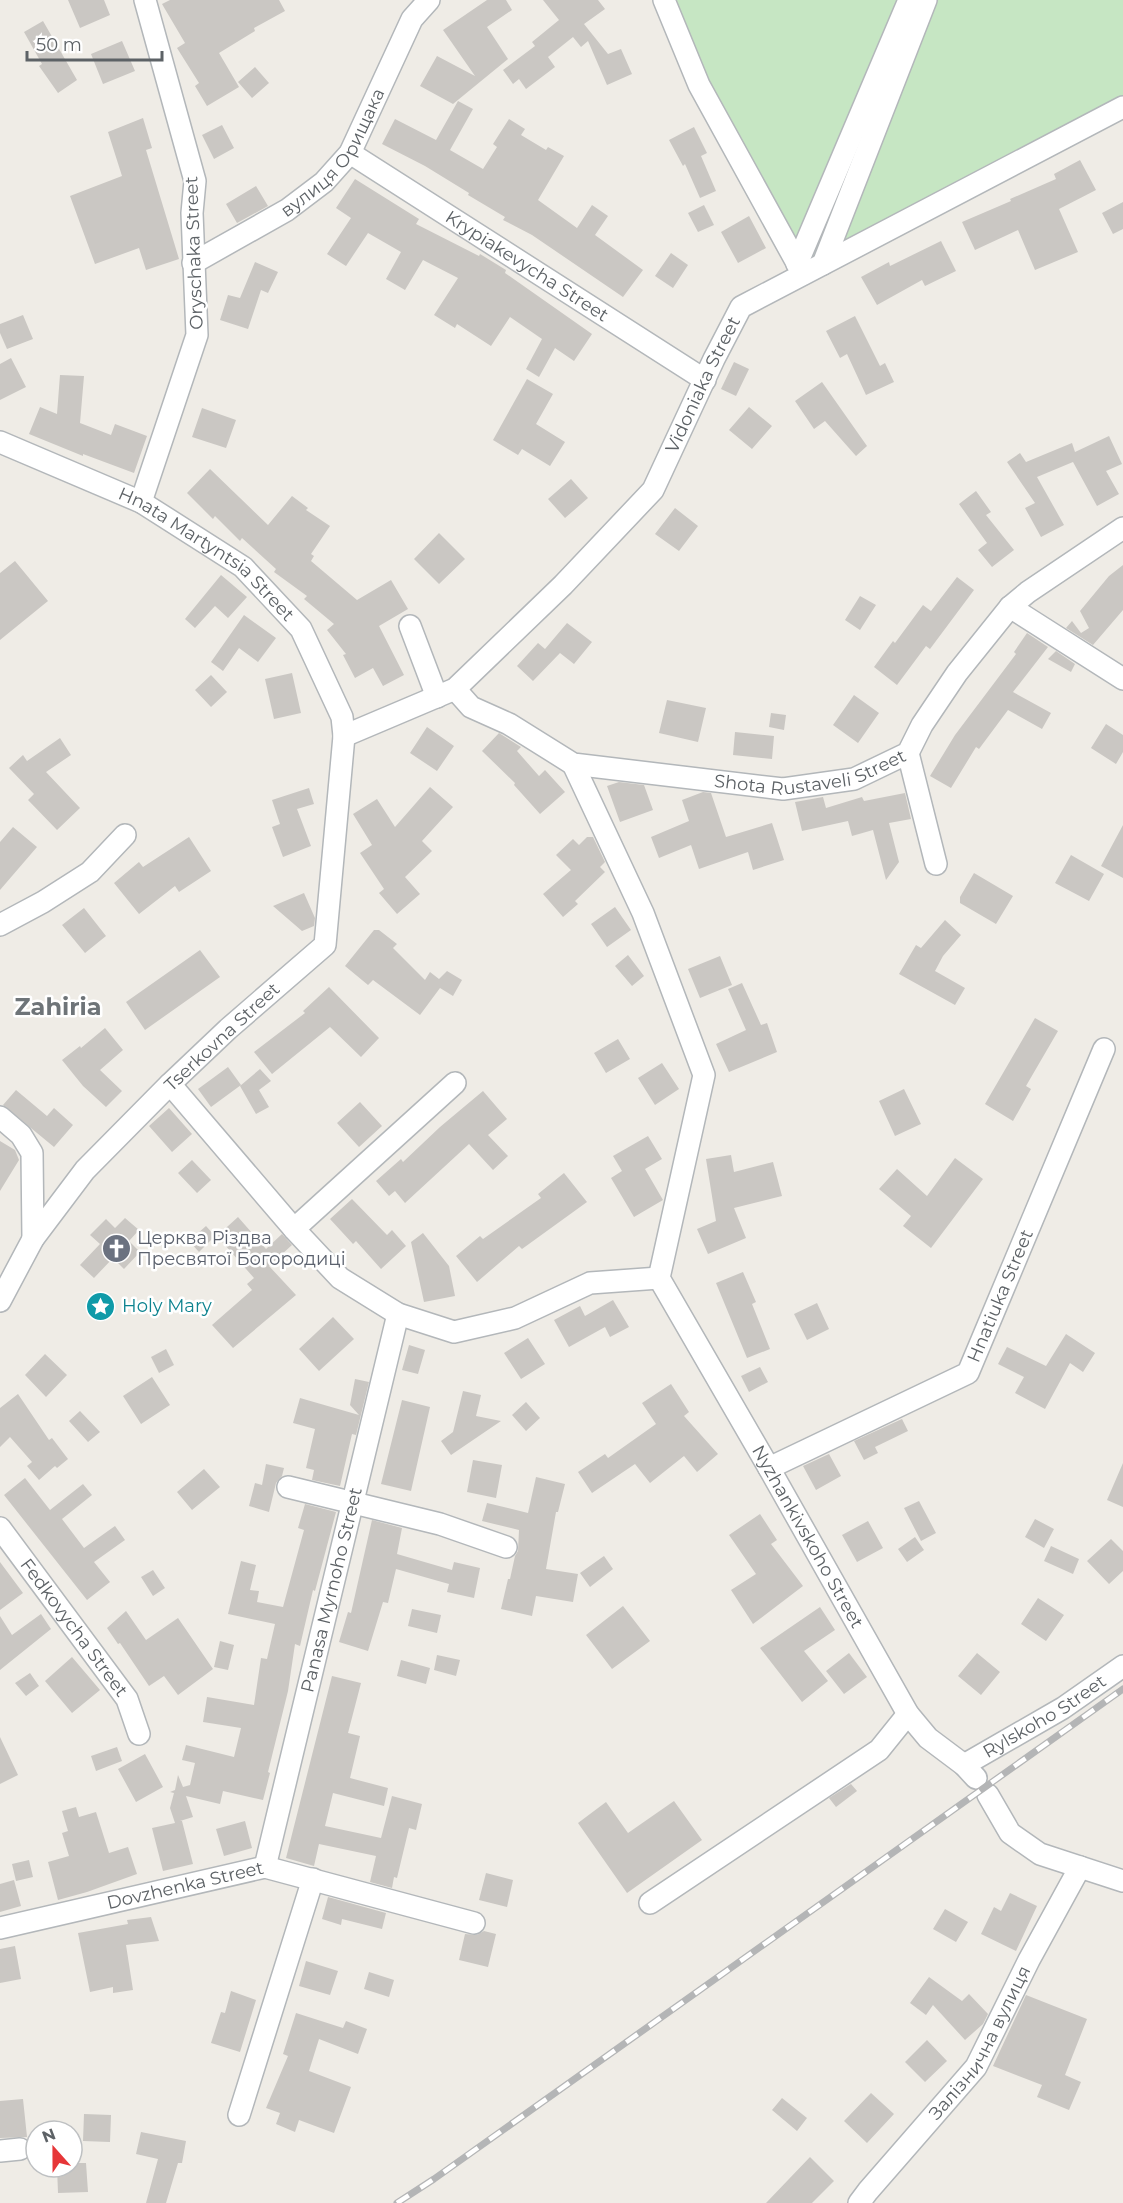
<svg xmlns="http://www.w3.org/2000/svg" width="1123" height="2203" viewBox="0 0 1123 2203" font-family="Montserrat,sans-serif">
<style>
.green{fill:#c6e6c3}
.building{fill:#cac7c3}
.lines{fill:none;stroke-linecap:round;stroke-linejoin:round}
.minor-casing{stroke:#b3b7ba;stroke-width:24}
.minor{stroke:#fff;stroke-width:21}
.rail-casing{stroke:#b4b5b6;stroke-width:7}
.rail{stroke:#fff;stroke-width:4.5;stroke-dasharray:14;stroke-linecap:butt}
.labels{text-anchor:middle;stroke-width:5;stroke-linejoin:round;paint-order:stroke}
.street-label{font-size:18px;fill:#5d6266;stroke:#fff}
.worship-label{font-size:18px;fill:#5b616d;stroke:#fff;text-anchor:start}
.culture-label{font-size:18px;fill:#0d838f;stroke:#fff;text-anchor:start}
.district-label{font-size:24px;font-weight:bold;fill:#6e7478;stroke:#fff}
</style>
<rect width="100%" height="100%" fill="#efece6"/>
<path class="green" d="M672,0H1123V98L806,263L704,76Z"/>
<path class="building" d="M68,0H104L110,15L80,28Z
M170,0H279L285,11L254,28L255,31L219,53L239,87L207,106L195,86L199,83L177,48L185,43L162,4Z
M487,0H506L512,10L487,27L508,59L453,104L420,86L437,56L475,76L443,30Z
M543,0H598L605,9L584,24L608,54L621,49L632,74L607,85L588,41L581,47L573,37L548,57L555,67L526,89L519,79L513,84L503,70L535,46L532,42L559,20Z
M43,21L77,80L58,93L39,66L42,64L24,32Z
M122,41L135,71L103,84L91,54Z
M255,67L269,83L252,98L238,82Z
M458,101L473,109L450,150L483,169L497,147L493,144L509,119L525,129L521,135L546,150L548,147L564,156L538,200L577,228L592,205L608,216L595,235L643,270L623,297L532,235L503,220L505,217L468,195L469,193L425,166L382,144L395,119L436,140Z
M143,118L152,148L146,150L179,259L146,270L139,248L95,264L70,196L122,176L108,132Z
M222,125L234,148L214,159L202,135Z
M694,127L707,153L701,156L716,191L700,198L685,164L683,166L669,140Z
M1080,160L1096,190L1059,209L1078,252L1035,270L1018,230L975,250L962,222L1011,201L1010,199L1056,179L1054,174Z
M355,179L419,219L416,224L479,256L480,254L506,270L505,273L592,334L574,361L555,348L539,377L526,369L542,339L510,317L491,346L457,324L455,328L434,315L458,278L423,260L405,290L386,279L401,252L368,233L346,266L327,254L351,218L336,208Z
M256,186L268,206L237,223L226,204Z
M1123,202V229L1113,234L1102,213Z
M704,205L714,225L698,232L688,213Z
M749,216L766,248L738,263L721,232Z
M941,241L956,271L925,286L922,280L877,305L861,277L889,262L890,266Z
M671,253L688,265L673,288L655,276Z
M255,262L278,272L268,293L261,290L248,329L220,320L228,295L240,298Z
M23,315L33,339L7,349L0,333V324Z
M855,316L880,366L885,363L894,382L866,395L847,354L840,358L826,331Z
M11,358L26,387L0,400V364Z
M734,362L749,369L736,396L721,389Z
M60,375L84,376L80,423L111,435L115,424L147,436L134,473L83,454V456L29,434L40,407L57,414Z
M527,379L553,394L536,424L565,442L550,466L522,449L518,455L493,440Z
M822,382L867,446L856,456L825,421L814,429L795,401Z
M749,407L772,426L752,449L729,430Z
M202,408L236,420L226,448L192,437Z
M1109,436L1122,464L1106,471L1119,494L1097,506L1073,462L1037,477L1064,525L1041,537L1025,508L1035,503L1007,462L1020,453L1026,462L1072,443L1075,452Z
M210,469L268,525L292,496L308,508L306,510L330,526L311,554L314,556L311,561L357,600L391,580L408,609L379,626L404,675L383,686L373,668L355,678L343,655L346,654L327,630L334,624L304,599L307,596L274,572L276,569L242,538L240,541L215,516L213,519L187,493Z
M571,479L588,498L565,518L548,499Z
M976,491L991,512L986,515L1014,550L992,567L978,550L987,543L959,504Z
M675,508L698,526L679,551L655,534Z
M439,533L465,559L439,584L414,559Z
M15,561L48,601L0,640V573Z
M1123,565V610L1093,645L1066,628L1072,621L1081,633L1089,628L1080,611L1109,576Z
M221,575L247,597L228,618L215,606L195,628L185,619Z
M957,577L974,590L930,649L926,646L897,685L874,667L893,641L895,643L923,605L931,611Z
M860,596L876,605L860,630L845,620Z
M244,615L276,638L258,662L239,648L223,671L211,662Z
M567,623L592,642L574,664L560,653L533,681L517,666L538,643L545,649Z
M1027,633L1048,647L1013,692L1051,713L1042,729L1008,710L979,749L976,747L951,788L930,776L955,735L1016,654L1014,652Z
M1056,651L1075,664L1071,672L1048,659Z
M292,673L301,713L274,719L265,679Z
M211,675L227,692L211,707L195,690Z
M854,695L879,713L858,743L833,725Z
M667,700L706,708L698,742L659,733Z
M771,713L786,715L784,730L769,727Z
M1106,724L1123,735V752L1116,764L1091,748Z
M427,727L454,746L437,771L410,753Z
M735,732L774,736L772,759L733,755Z
M499,733L521,747L517,751L539,776L545,770L565,792L540,814L514,785L515,783L482,751Z
M60,738L71,755L46,772L80,808L57,830L28,800L34,794L9,768L23,755L27,761Z
M619,782L644,785L653,810L620,822L607,786Z
M430,787L453,807L422,841L432,851L405,877L420,894L397,914L379,893L384,889L360,853L372,845L353,814L377,799L395,827Z
M309,788L314,804L297,809L311,846L283,857L272,827L280,824L272,800Z
M703,792L711,793L726,837L772,823L784,860L753,870L748,852L699,869L691,845L659,858L651,837L689,821L682,800Z
M905,793L911,819L889,823L899,862L886,880L873,830L852,836L848,821L802,831L795,802L823,797L826,808L862,797L864,801Z
M1123,825V878L1101,866Z
M13,827L37,847L0,890V842Z
M189,837L211,871L179,892L175,886L139,914L114,883L139,862L143,867Z
M587,837H593L605,862L600,867L605,872L575,901L578,904L563,917L543,894L571,870L556,855L573,839L579,845Z
M1071,855L1104,874L1089,901L1055,883Z
M974,873L1013,896L996,924L960,903V897Z
M304,893L315,918L314,926L302,931L273,906Z
M615,907L631,930L607,947L591,924Z
M84,908L106,936L85,953L62,925Z
M945,920L961,935L943,956L935,971L965,988L955,1005L899,974L916,945L921,948Z
M374,930H379L397,944L393,948L425,980L430,972L439,979L447,971L462,980L453,996L440,988L420,1015L373,980L368,985L345,966Z
M200,950L220,977L145,1030L126,1002Z
M628,955L644,976L632,986L615,966Z
M720,956L732,985L700,998L688,969Z
M742,983L761,1025L767,1023L777,1052L729,1072L716,1044L746,1030L728,989Z
M329,987L379,1038L361,1057L330,1027L272,1074L254,1052L305,1013L303,1011Z
M1035,1018L1058,1031L1026,1086L1031,1089L1013,1121L985,1104Z
M105,1028L123,1050L100,1070L122,1091L106,1107L83,1086L62,1060L80,1046L81,1048Z
M618,1039L630,1059L606,1073L594,1053Z
M662,1063L679,1089L655,1105L638,1078Z
M228,1067L241,1085L211,1107L198,1089Z
M260,1069L271,1081L259,1090L269,1107L256,1114L240,1086Z
M904,1089L921,1124L895,1136L879,1101Z
M16,1090L47,1116L54,1108L73,1125L54,1147L3,1105Z
M483,1091L507,1119L488,1135L508,1156L493,1170L469,1144L405,1203L395,1191L389,1196L376,1181L401,1159L403,1162L440,1127Z
M360,1102L382,1126L359,1147L337,1123Z
M169,1108L192,1134L172,1152L149,1126Z
M648,1136L662,1159L645,1169L663,1200L634,1217L611,1178L622,1171L613,1156Z
M0,1141L15,1150L19,1160L0,1191Z
M731,1155L734,1172L773,1162L782,1196L734,1208L746,1238L708,1254L697,1229L716,1221L706,1159Z
M955,1158L983,1179L931,1248L903,1226L911,1216L879,1189L897,1169L927,1196Z
M192,1160L211,1180L197,1193L178,1173Z
M564,1173L587,1202L522,1249L519,1246L477,1282L456,1256L480,1236L483,1239L541,1198L538,1194Z
M352,1199L387,1235L392,1230L406,1246L381,1269L356,1241L353,1244L330,1219Z
M238,1217L266,1249L282,1234L292,1245L269,1266L296,1295L233,1348L212,1325L252,1290L247,1284L254,1278L217,1236Z
M125,1218L139,1230L129,1241L140,1252L124,1269L113,1258L94,1278L80,1265L100,1244L90,1235L106,1219L115,1228Z
M206,1226L215,1236L199,1252L189,1241Z
M423,1233L449,1266L455,1296L424,1302L411,1242Z
M743,1272L756,1302L752,1304L770,1349L747,1358L716,1283Z
M613,1300L629,1327L610,1337L605,1327L569,1347L554,1320L580,1306L585,1316Z
M817,1303L829,1329L807,1340L794,1314Z
M333,1317L354,1339L319,1371L299,1349Z
M1066,1334L1095,1353L1083,1372L1070,1363L1045,1409L1015,1393L1024,1377L998,1364L1007,1347L1046,1366Z
M528,1338L545,1364L521,1379L504,1353Z
M409,1345L425,1350L418,1374L402,1370Z
M166,1349L174,1365L159,1373L151,1357Z
M45,1354L67,1375L46,1397L25,1375Z
M760,1367L768,1382L749,1392L741,1376Z
M152,1377L170,1405L141,1424L123,1396Z
M355,1379L369,1382L356,1435L352,1434L340,1486L312,1480L314,1470L306,1468L315,1429L293,1423L300,1398L359,1415L350,1405Z
M671,1384L689,1412L684,1416L718,1454L697,1472L684,1456L650,1483L635,1464L592,1493L578,1472L605,1454L608,1458L656,1424L642,1403Z
M463,1391L481,1395L476,1416L501,1421L451,1455L441,1441L453,1432Z
M18,1394L49,1440L52,1438L68,1459L57,1468L55,1466L39,1480L27,1466L32,1462L10,1437L0,1447V1408Z
M402,1400L430,1407L411,1491L381,1484Z
M526,1402L540,1418L526,1431L512,1415Z
M80,1411L100,1432L88,1442L69,1421Z
M902,1419L908,1431L875,1447L878,1453L864,1460L854,1441Z
M829,1454L841,1476L816,1490L803,1466Z
M473,1460L502,1465L496,1498L467,1492Z
M1123,1463V1507L1107,1500Z
M266,1464L284,1468L282,1476L276,1483L269,1512L249,1506L255,1483L262,1485Z
M204,1469L220,1487L192,1510L177,1492Z
M536,1477L565,1484L558,1512H556L546,1569L578,1574L573,1602L536,1596L532,1616L501,1609L508,1579H510L515,1556L518,1551L519,1530L482,1521L487,1503L528,1513Z
M25,1478L50,1510L83,1484L92,1495L62,1519L84,1548L115,1526L125,1540L94,1562L110,1582L87,1600L4,1495Z
M919,1501L936,1533L921,1541L904,1508Z
M305,1504L336,1512L315,1591L313,1590L300,1646L295,1644L288,1691L268,1772L270,1773L263,1800L223,1791L220,1804L186,1796L193,1817L180,1821H182L193,1864L163,1871L152,1828L175,1823L170,1808L174,1793L170,1792L175,1790L178,1775L183,1787L190,1785L195,1763L182,1760L186,1745L234,1757L241,1728L203,1722L207,1697L254,1705L261,1658L267,1659L275,1624L228,1614L241,1561L256,1565L250,1590L259,1591L257,1602L283,1607L304,1530L298,1528Z
M760,1514L777,1540L771,1544L803,1586L753,1624L731,1590L756,1574L729,1535Z
M1035,1519L1054,1529L1044,1548L1025,1537Z
M372,1520L402,1528L397,1554L452,1570L454,1562L480,1568L474,1598L447,1592L449,1584L396,1569L388,1603L383,1602L368,1651L339,1642L348,1612L351,1613Z
M868,1521L883,1548L857,1562L842,1535Z
M915,1537L924,1550L907,1562L898,1549Z
M1111,1539L1123,1551V1571L1109,1584L1087,1561Z
M1051,1546L1079,1559L1073,1574L1044,1561Z
M604,1556L613,1569L590,1587L580,1573Z
M0,1562L23,1593L0,1610Z
M153,1570L165,1588L153,1596L141,1577Z
M1038,1598L1064,1615L1046,1641L1021,1624Z
M623,1606L650,1641L612,1669L586,1635Z
M820,1607L835,1630L804,1651L828,1681L802,1702L760,1648Z
M412,1609L441,1615L437,1633L408,1626Z
M126,1611L146,1640L178,1618L213,1669L178,1695L164,1676L149,1686L120,1643L118,1644L107,1628Z
M41,1614L51,1629L0,1670V1616L12,1635Z
M220,1641L234,1645L228,1670L214,1667Z
M849,1653L867,1677L844,1694L826,1671Z
M977,1653L1000,1672L981,1695L958,1676Z
M437,1655L460,1660L456,1676L434,1670Z
M72,1657L100,1690L72,1713L45,1681Z
M401,1660L430,1668L426,1684L397,1676Z
M30,1673L39,1686L26,1696L15,1683Z
M332,1676L361,1683L348,1733L360,1736L350,1778L388,1788L384,1806L333,1793L325,1826L381,1838L392,1796L422,1804L416,1830L409,1828L397,1878L394,1877L392,1888L370,1882L376,1856L319,1844L314,1866L286,1858Z
M0,1737L18,1775L0,1784Z
M117,1747L122,1761L96,1771L91,1756Z
M145,1754L163,1787L136,1802L118,1769Z
M851,1784L857,1791L836,1807L829,1798Z
M674,1801L702,1840L627,1893L578,1823L606,1802L628,1833Z
M76,1807L79,1817L96,1812L109,1853L128,1847L137,1874L87,1892L58,1900L48,1862L69,1856L62,1833L68,1831L62,1811Z
M245,1821L252,1848L224,1856L216,1829Z
M29,1860L33,1877L16,1881L12,1864Z
M486,1873L513,1880L507,1907L479,1900Z
M14,1880L21,1906L0,1912V1884Z
M1010,1893L1037,1906L1016,1951L981,1934L994,1907L1001,1911Z
M328,1897L386,1913L382,1929L342,1919L341,1925L322,1919Z
M945,1909L968,1922L956,1942L933,1929Z
M151,1917L159,1941L126,1945L133,1990L113,1993V1987L90,1992L78,1933L128,1924L127,1920Z
M484,1931L496,1934L488,1967L459,1960L465,1934L477,1935Z
M15,1946L21,1979L0,1983V1949Z
M306,1961L338,1971L330,1995L299,1986Z
M369,1972L394,1980L389,1997L364,1989Z
M929,1977L962,2001L969,1994L988,2014L983,2024L965,2040L933,2005L926,2015L910,2003Z
M231,1991L256,2000L240,2052L211,2043L221,2012L225,2013Z
M1026,1995L1087,2019L1065,2075L1081,2082L1069,2110L1037,2097L1042,2085L993,2066Z
M296,2013L343,2028L346,2021L367,2029L358,2054L319,2039L309,2071L351,2087L334,2133L299,2120L295,2132L276,2124L280,2113L266,2108L288,2056L283,2054Z
M927,2040L947,2061L925,2082L905,2062Z
M871,2093L894,2114L867,2143L844,2121Z
M782,2098L807,2118L797,2131L772,2110Z
M23,2099L27,2137L0,2138V2101Z
M84,2114L111,2115L110,2142L83,2141Z
M141,2132L186,2141L182,2163H178L166,2203H146L158,2159L136,2154Z
M810,2157L834,2181L812,2203H766Z
M72,2163H86L88,2192L58,2193L57,2167H72Z"/>
<g class="lines">
<defs>
<g id="minor">
<path d="M664,0L699,85L803,274"/>
<path id="s1" d="M350,153L705,380"/>
<path id="s2" d="M193,263L287,210L324,182L350,153L412,19L429,0"/>
<path d="M797,264L909,0"/>
<path d="M823,264L926,0"/>
<path id="s3" d="M0,442L141,502L243,567L301,629L342,717L344,736L325,945L228,1029L170,1084L85,1170L33,1239L0,1301"/>
<path d="M141,502L197,335L192,213L195,181L145,0"/>
<path d="M1010,607L1123,679"/>
<path d="M410,626L437,697"/>
<path id="s4" d="M455,689L471,707L509,724L573,764L783,789L854,779L908,753L922,725L957,673L1010,607L1028,592L1123,528"/>
<path id="s5" d="M344,736L455,689L563,585L653,490L714,359L741,307L1123,107"/>
<path d="M908,753L936,864"/>
<path id="s6" d="M573,764L643,913L704,1075L659,1278L769,1468L908,1714L928,1738L964,1765L976,1778"/>
<path d="M0,925L43,902L90,872L125,835"/>
<path d="M170,1084L294,1229L340,1278L398,1314L454,1332L515,1318L590,1283L659,1278"/>
<path d="M0,1117L21,1135L32,1153L33,1239"/>
<path d="M294,1229L455,1083"/>
<path id="s7" d="M769,1468L968,1373L1104,1049"/>
<path d="M288,1487L440,1524L506,1547"/>
<path id="s8" d="M0,1528L127,1699L139,1734"/>
<path id="s9" d="M964,1765L1063,1708L1123,1666"/>
<path d="M988,1795L1010,1833L1040,1854L1123,1881"/>
<path id="s10" d="M265,1867L398,1314"/>
<path d="M650,1903L879,1750L908,1714"/>
<path id="s11" d="M0,1928L265,1867L474,1923"/>
<path d="M239,2115L313,1879"/>
<path d="M0,2151L20,2149"/>
<path id="s12" d="M859,2203L868,2191L976,2067L1029,1960L1080,1867"/>
</g>
</defs>
<use href="#minor" class="minor-casing"/>
<use href="#minor" class="minor"/>
<defs>
<path id="rail" d="M397,2203L434,2179L1123,1689"/>
</defs>
<use href="#rail" class="rail-casing"/>
<use href="#rail" class="rail"/>
</g>
<defs>
<symbol id="church-disc" viewBox="-11 -11 22 22"><circle r="9.5" fill="#6b7280" stroke="#fff"/><path d="M-1.2-6h2.4v3.5h3.3v2.4h-3.3V6h-2.4V-.1h-3.3v-2.4h3.3Z" fill="#fff"/></symbol>
<symbol id="sight-disc" viewBox="-11 -11 22 22"><circle r="9.5" fill="#0f9aa8" stroke="#fff"/><path d="M0-6L1.8-2.2L6-1.7L2.9 1.2L3.7 5.4L0 3.3L-3.7 5.4L-2.9 1.2L-6-1.7L-1.8-2.2Z" fill="#fff"/></symbol>
</defs>
<g fill-rule="evenodd">
<use href="#church-disc" x="100" y="1232" width="33" height="33"/>
<use href="#sight-disc" x="84" y="1290" width="33" height="33"/>
</g>
<g class="labels">
<g class="street-label">
<text dy="6" stroke="none"><textPath href="#s2" startOffset="183">вулиця Орищака</textPath></text>
<text transform="translate(194 253) rotate(-92)" y="6">Oryschaka Street</text>
<text dy="6" stroke="none"><textPath href="#s1" startOffset="210">Krypiakevycha Street</textPath></text>
<text dy="6" stroke="none"><textPath href="#s5" startOffset="518">Vidoniaka Street</textPath></text>
<text dy="6" stroke="none"><textPath href="#s3" startOffset="237">Hnata Martyntsia Street</textPath></text>
<text dy="6" stroke="none"><textPath href="#s4" startOffset="382">Shota Rustaveli Street</textPath></text>
<text transform="translate(222 1037) rotate(-43)" y="6">Tserkovna Street</text>
<text dy="6" stroke="none"><textPath href="#s7" startOffset="304">Hnatiuka Street</textPath></text>
<text dy="6" stroke="none"><textPath href="#s6" startOffset="844">Nyzhankivskoho Street</textPath></text>
<text dy="6" stroke="none"><textPath href="#s10" startOffset="285">Panasa Myrnoho Street</textPath></text>
<text dy="6" stroke="none"><textPath href="#s8" startOffset="124">Fedkovycha Street</textPath></text>
<text dy="6" stroke="none"><textPath href="#s9" startOffset="94">Rylskoho Street</textPath></text>
<text dy="6" stroke="none"><textPath href="#s11" startOffset="190">Dovzhenka Street</textPath></text>
<text dy="6" stroke="none"><textPath href="#s12" startOffset="202">Залізнична вулиця</textPath></text>
</g>
<g class="worship-label">
<text x="137" y="1244">Церква Різдва<tspan x="137" dy="21">Пресвятої Богородиці</tspan></text>
</g>
<g class="culture-label">
<text x="122" y="1312">Holy Mary</text>
</g>
<g class="district-label">
<text x="58" y="1015">Zahiria</text>
</g>
</g>
<g transform="translate(54 2149) rotate(339)"><circle r="28" fill="#ffffff" stroke="#bec0c2" stroke-width="1.5"/>
<path d="M0-4.5L10 22L0 15L-10 22Z" fill="#e63638"/>
<text y="-9" font-size="16" font-weight="bold" text-anchor="middle" fill="#5d6266">N</text>
</g>
<path d="M27 51v9h135v-9" fill="none" stroke="#5d6266" stroke-width="3"/>
<text x="36" y="51" font-size="18" fill="#5d6266" stroke="#ffffff" stroke-width="4.5" paint-order="stroke">50 m</text>
</svg>
